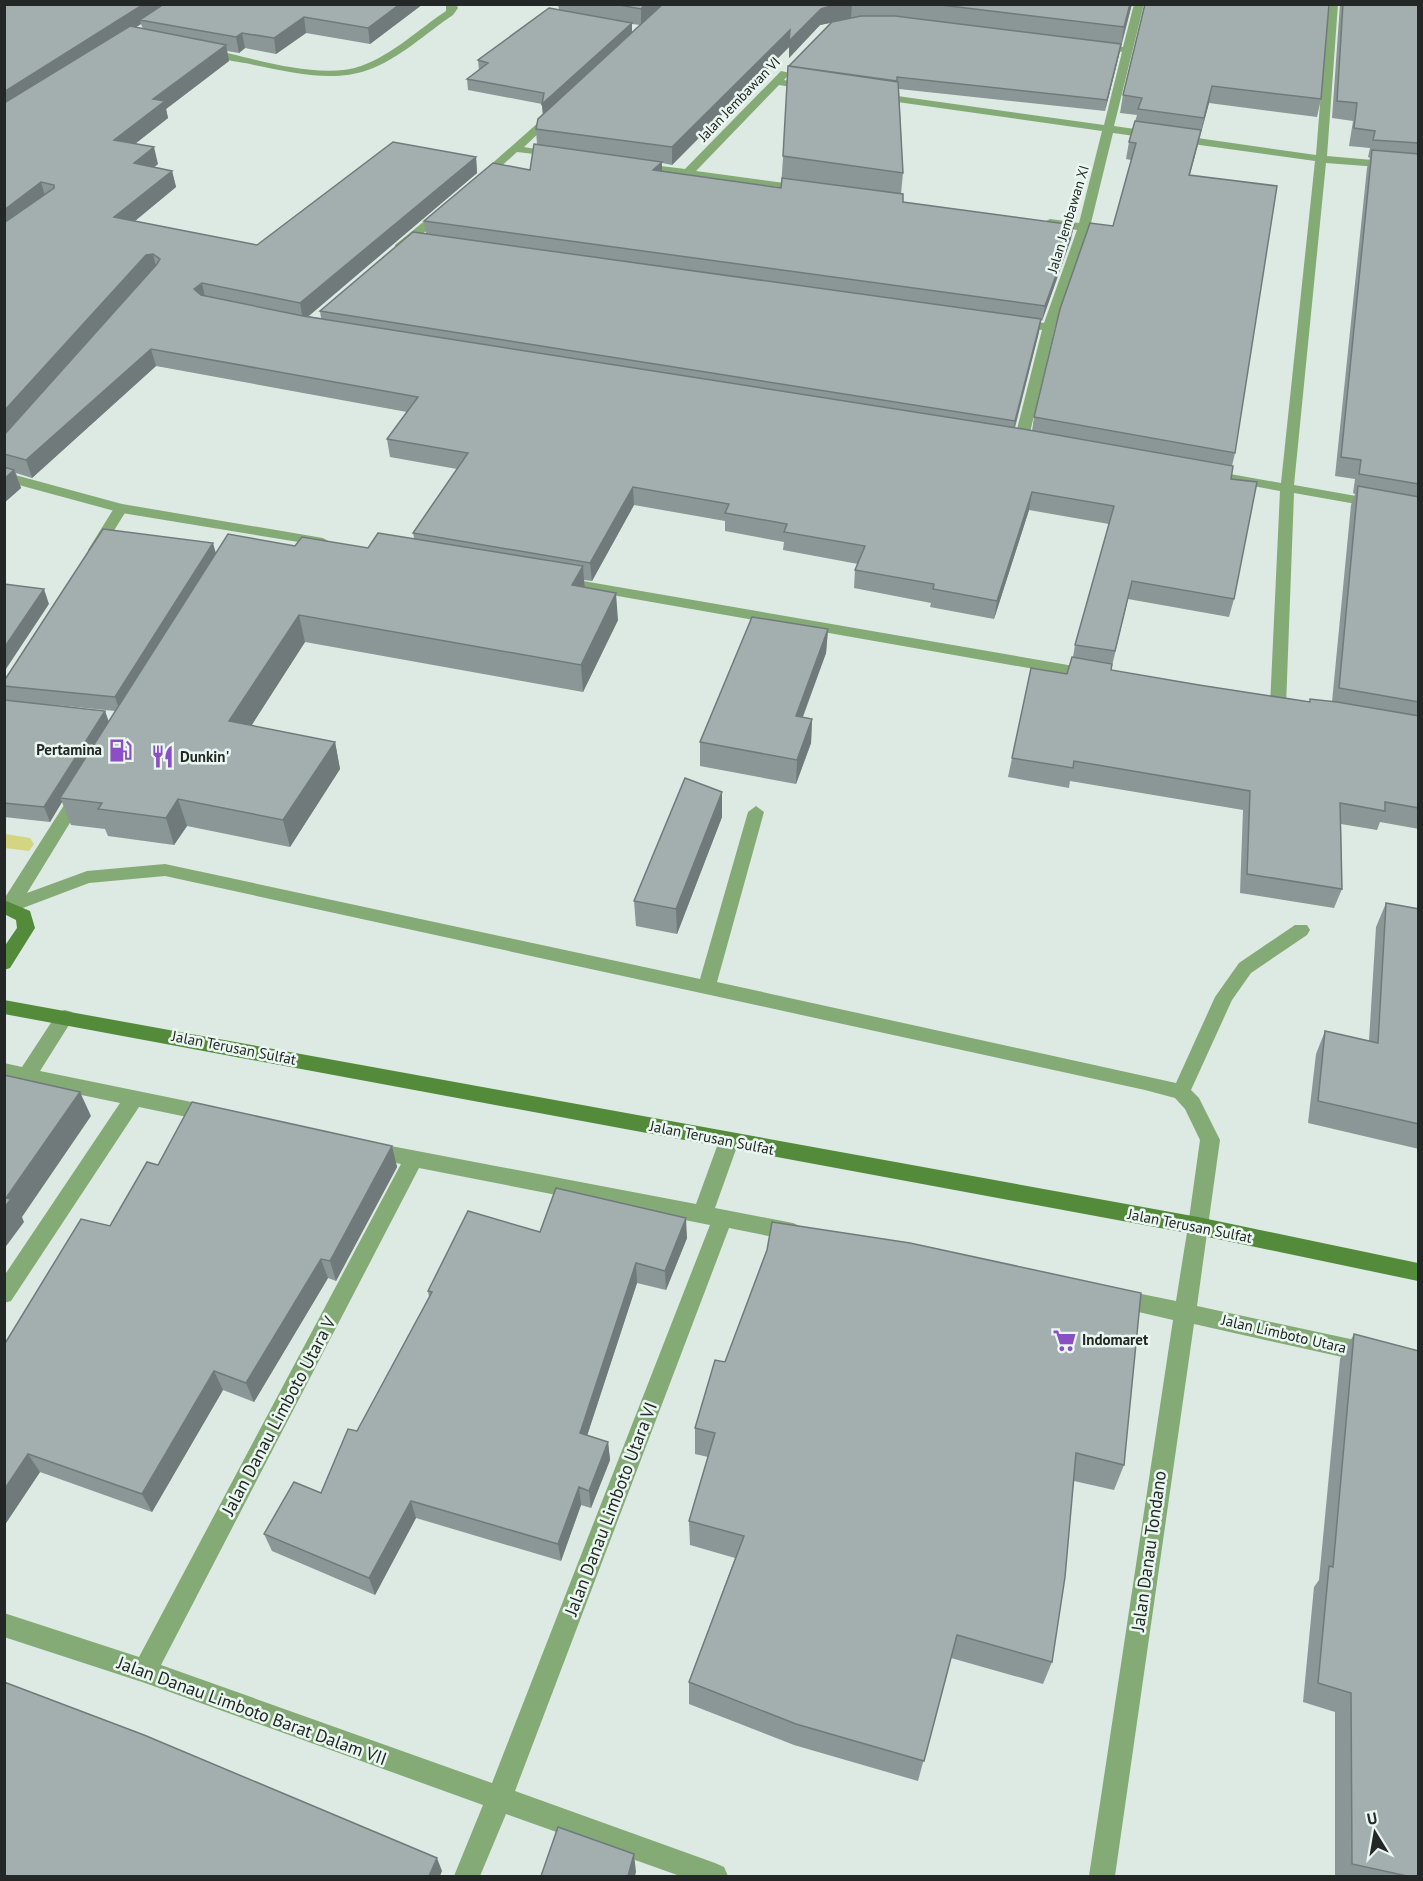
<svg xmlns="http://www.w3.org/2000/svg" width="1423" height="1881" viewBox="0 0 1423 1881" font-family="'PT Sans',sans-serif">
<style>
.green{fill:#d4d580}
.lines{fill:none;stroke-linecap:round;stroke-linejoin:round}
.lane{fill:#84aa75;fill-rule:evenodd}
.street{fill:#84aa75;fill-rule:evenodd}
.secondary{fill:#538b3a;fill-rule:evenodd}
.wall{fill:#8b9696;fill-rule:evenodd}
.shaded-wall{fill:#717a7a}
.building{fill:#a2afae;stroke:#717a7a;stroke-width:1.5}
.labels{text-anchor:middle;stroke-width:5;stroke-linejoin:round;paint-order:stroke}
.far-street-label{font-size:14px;fill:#232725;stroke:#eaf6f0}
.poi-label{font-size:15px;font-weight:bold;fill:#232725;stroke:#eaf6f0;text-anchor:start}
.street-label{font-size:15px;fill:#232725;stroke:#eaf6f0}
.near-street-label{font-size:18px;fill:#232725;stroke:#eaf6f0}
</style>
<rect width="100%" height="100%" fill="#dde9e3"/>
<path class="green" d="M5,834L30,838L34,844L29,851L5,848Z"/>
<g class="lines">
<path class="lane" d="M121,504L128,508L100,553L95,554L90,553L88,550L116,505Z
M79,789L87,795L27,893L87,871L165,864L700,979L748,812L756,806L764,812L717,982L1176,1083L1215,997L1239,963L1295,925H1307L1310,930L1307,935L1251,973L1232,1000L1191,1090L1199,1098L1220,1140L1208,1226L1205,1232L1198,1235L1191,1232L1188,1226L1200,1140L1185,1109L1175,1098L1145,1090L165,876L89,883L15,911H4V899L73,791Z"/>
<path class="street" d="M446,4H456L458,8L453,15C426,33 399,59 368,70C332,83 290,72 254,65C239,61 213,60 201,51L206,48C249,57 319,81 361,66C392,55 419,29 446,11Z
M1134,4H1144L1114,126L1316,155L1328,4H1338L1327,156L1418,164V170L1326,163L1294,485L1418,507V515L1294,493L1286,706L1278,711L1270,706L1280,491L1208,478L1201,474L1208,470L1281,483L1315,161L1113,133L1090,227L1055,327L1028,441L1021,445L1014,441L1042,330L1015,326L1009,322L1015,318L1044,323L1077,230L1050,225L1044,222L1050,219L1079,223L1102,131L876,99L871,96L876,93L1104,125L1122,52L1092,46L1097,43L1123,47Z
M781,71L790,73L784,80L815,87L810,90L779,85L696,171L806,186L812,189L810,191L637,169L631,166L637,163L685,169Z
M549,113L558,115L524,147L560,153V157L517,152L486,180H478V176Z
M438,210L448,212L403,251H395V245Z
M4,472L122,504L323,538L330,542L323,546L122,513L4,481Z
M560,577L1091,669L1099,674L1091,679L555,585L553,582L555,579Z
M65,1010L72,1012L74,1017L40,1071L211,1106L218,1108L221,1114L218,1120L211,1122L139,1107L11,1301L4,1303V1276L120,1103L4,1079V1063L22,1067L58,1012Z
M729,1133L736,1135L739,1141L715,1208L793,1223L800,1226L803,1232L800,1238L793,1241L729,1228L515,1791L715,1863L724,1867L728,1876H680L506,1814L480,1876H454L483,1805L145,1683L4,1637V1613L139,1657L401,1164L363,1156L360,1150L363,1144L370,1142L696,1204L719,1141L722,1135ZM419,1168L710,1225L492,1783L161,1665Z
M1198,1217L1205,1220L1208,1226L1197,1306L1369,1343L1377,1346L1380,1353L1377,1360L1369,1363L1194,1324L1115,1876H1089L1173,1320L1117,1307L1110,1305L1106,1298L1110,1291L1117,1289L1176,1301L1188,1226L1191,1220Z"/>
<path class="secondary" d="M4,900L30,911L35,928L10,968L4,970V947L17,928L16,920L4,914Z
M4,1000L1198,1217L1418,1263V1281L1198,1235L4,1014Z"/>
</g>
<path class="wall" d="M4,4H423L370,44L306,33L276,54L245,48L239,53L227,51L229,61L166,109L168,118L135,144L158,164L154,167L172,171L176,187L135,221L257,245L476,157L477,173L308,316L321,318L320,311L426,234L424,221L530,170L537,145L536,129L543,115L542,104L468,90L467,79L479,70L478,60L559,10L558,4H1132L1105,111L899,89L903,173L901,194L903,202L1071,239L1042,321L1041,320L1039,332L1015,428L1032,431L1034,417L1113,226L1131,160L1126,159L1129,142L1137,115L1120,113L1123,95L1145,4L1321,99L1317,117L1209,103L1190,175L1235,453L1232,466L1231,479L1234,599L1229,617L1128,599L1111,670L1199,685L1310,702V699L1332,702L1351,505L1355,494L1353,493L1355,479L1335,476L1367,168L1370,158L1368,157L1370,148L1349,146L1353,121L1332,118L1340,4H1419V829L1380,822L1377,830L1341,824L1342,889L1334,908L1240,893L1243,810L1070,781L1069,788L1008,777L1012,758L1067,674L1073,657L1075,645L1109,524L1029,510L994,619L930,607L931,603L854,588L855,570L858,564L783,550L784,542L725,531V521L634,505L592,581L584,580L585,587L618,620L583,692L305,642L251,726L335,742L340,769L290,847L187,826L174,845L108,836L105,829L71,825L62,802L50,822L4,817V681L216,553L295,546L368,548L414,538L413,533L457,469L390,457L387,439L407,412L156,366L32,478L16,473L21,488L4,503ZM831,23L789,66L781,188L662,171V163L672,165L789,47V58L820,25ZM141,24L143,29L136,27ZM632,24L640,25L632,33ZM46,704L115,711L109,722L105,711Z
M828,629L826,653L803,717L812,719L811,743L796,784L700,766V742Z
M722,817L677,934L636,926L634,901Z
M1386,903L1419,909V1149L1308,1123L1316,1054L1325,1031L1369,1041L1376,927Z
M392,1146L397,1167L336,1281L328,1278L254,1402L223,1390L152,1512L40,1472L4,1526V1345L110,1226L158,1165Z
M540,1232L687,1238L666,1290L637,1283L587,1436L608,1442L610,1460L591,1508L581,1505L561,1561L416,1518L375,1595L272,1551L264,1534L321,1493L357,1431L429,1297L428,1291Z
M1354,1334L1419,1876H1335V1712L1303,1702L1314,1587L1319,1580L1340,1359Z
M715,1360L1124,1465L1114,1490L1074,1481L1052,1662L1043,1684L951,1658L918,1781L794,1745L689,1704V1682L735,1558L690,1545L689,1521L708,1457L695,1454V1428Z"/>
<path class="shaded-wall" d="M144,4H172L140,20L141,24L4,111V92Z
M400,4H423L370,44L368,28Z
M645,4H664L641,26V9Z
M837,4H852L851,18L820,25L789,58V47L672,165V147L790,30L821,9Z
M1130,4H1132L1121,45L1124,27Z
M304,17L306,33L276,54L274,38Z
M632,23V34L543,116L542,104Z
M242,33L245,48L239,53L236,37Z
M1121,44L1119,55L1105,111L1107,100Z
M226,45L229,61L166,109L168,118L118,157L114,140L153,99Z
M1212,86L1209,103L1200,136L1204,118Z
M1201,130L1197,147L1185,192L1189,175Z
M154,147L158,164L138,180L134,163Z
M476,157L477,173L303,321L300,303Z
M662,162V175L653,170Z
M172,171L176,187L119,234L114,217Z
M41,182L46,199L4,232V210Z
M1074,225L1071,239L1042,321L1045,306Z
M153,254L157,271L4,436V411L146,255Z
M202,283L206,301L194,289Z
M1041,319L1039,332L1013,433L1015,421Z
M151,349L156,366L32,478L26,460Z
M14,470L21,488L4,503V479Z
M633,487L634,505L592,581L590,563Z
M1032,492L1029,510L994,619L997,601Z
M213,543L217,557L120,712L115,697Z
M583,566L585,593L572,585Z
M44,589L49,604L4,672V648Z
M616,593L618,620L583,692L581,665Z
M299,615L305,642L237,748L229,721Z
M828,629L826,653L794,740L796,716Z
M105,711L110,726L60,798L62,802L50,822L44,807Z
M812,719L811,743L796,784L797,760Z
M335,742L340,769L290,847L283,820Z
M722,792V817L677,934L676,909Z
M178,799L187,826L174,845L166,818Z
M80,1092L91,1116L22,1217L24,1222L4,1249V1208L6,1198Z
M392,1146L397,1167L336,1281L330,1261Z
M686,1218L687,1238L666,1290L665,1271Z
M321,1259L328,1278L254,1402L246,1383Z
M636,1263L637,1283L582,1451L580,1433Z
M214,1371L223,1390L152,1512L142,1494Z
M608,1442L610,1460L591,1508L589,1491Z
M28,1454L40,1472L4,1526V1490Z
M579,1487L581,1505L561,1561L558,1544Z
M411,1501L416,1518L375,1595L369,1578Z
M634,1854L636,1872L635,1876H627Z
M437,1858L442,1871L440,1876H429Z"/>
<path class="building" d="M4,4H144L4,92Z
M164,4H400L368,28L304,17L274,38L242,33L236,37L140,20Z
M614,4H645L641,9Z
M663,4H837L821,9L789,41L790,30L672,147L536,129L538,119Z
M933,4H1130L1124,27Z
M1145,4H1329L1321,99L1212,86L1204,118L1138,109L1142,98L1123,95Z
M1343,4H1419V143L1373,140L1375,131L1354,128L1357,103L1337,101Z
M549,8L632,23L542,104L544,93L467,79L488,63L478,60Z
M861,16H895L1121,44L1107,100L897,77V81L789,66L832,22Z
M130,26L226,45L153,99L165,101L114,140L154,147L134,163L172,171L114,217L257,245L393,142L476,157L300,303L202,283L194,289L201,295L303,316L1023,429L1233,466L1231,479L1257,482L1234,599L1132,581L1115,651L1075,645L1114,506L1032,492L997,601L933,589L934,584L855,570L865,546L784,532L787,524L725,513L729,504L633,487L590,563L413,533L468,453L387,439L418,397L151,349L26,460L4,454V435L157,264L160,259L153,254L146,255L4,411V223L54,188V185L41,182L4,210V103Z
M788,66L898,82L903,173L783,156Z
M1135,121L1201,130L1189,175L1277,186L1235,453L1034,417L1060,309L1090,223L1113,226L1136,143L1129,142Z
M534,144L662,162L653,170L781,188L782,178L903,194V202L1074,225L1045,306L424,221L493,163L530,170Z
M1372,150L1419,154V484L1359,474L1361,460L1341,457Z
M413,232L1041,319L1015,421L320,311Z
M4,467L14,470L4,479Z
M1358,486L1419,497V702L1339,688Z
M103,529L213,543L115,697L4,686V681Z
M378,533L583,566L572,585L616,593L581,665L299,615L229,721L335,742L283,820L178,799L166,818L98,809L102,803L60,798L228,534L295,546L302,537L368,548Z
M4,584L44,589L4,648Z
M752,617L828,629L796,716L812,719L797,760L700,742Z
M1072,657L1112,664L1111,670L1199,685L1310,702V699L1337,702L1419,716V808L1385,802V811L1340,803L1342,889L1247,874L1250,791L1074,761L1073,768L1012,758L1031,668L1067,674Z
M4,700L105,711L44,807L4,803Z
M685,778L722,792L676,909L634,901Z
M1386,903L1419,909V1124L1318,1101L1325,1031L1378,1043Z
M4,1075L80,1092L6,1198L11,1199L4,1208Z
M192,1102L392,1146L330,1261L321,1259L246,1383L214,1371L142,1494L28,1454L4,1490V1345L81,1219L110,1226L147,1162L158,1165Z
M556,1188L686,1218L665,1271L636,1263L580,1433L608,1442L589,1491L579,1487L558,1544L411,1501L369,1578L264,1534L294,1482L321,1493L348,1429L357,1431L432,1292L428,1291L468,1211L540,1232Z
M772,1222L910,1243L1141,1293L1124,1465L1076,1453L1065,1577L1052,1662L957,1635L924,1761L796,1724L689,1682L744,1536L689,1521L715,1433L695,1428L715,1360L725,1362L767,1250Z
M1354,1334L1419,1351V1876H1407L1352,1864L1351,1693L1318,1683L1329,1566L1333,1567Z
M4,1682L144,1735L437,1858L429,1876H4Z
M558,1827L634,1854L628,1876H541Z"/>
<defs>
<symbol id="fuel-bare" viewBox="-9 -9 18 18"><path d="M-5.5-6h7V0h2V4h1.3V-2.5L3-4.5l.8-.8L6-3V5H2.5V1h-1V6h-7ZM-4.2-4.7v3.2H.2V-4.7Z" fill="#8c4ec4" stroke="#eaf6f0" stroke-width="2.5" paint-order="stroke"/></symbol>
<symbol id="restaurant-bare" viewBox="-9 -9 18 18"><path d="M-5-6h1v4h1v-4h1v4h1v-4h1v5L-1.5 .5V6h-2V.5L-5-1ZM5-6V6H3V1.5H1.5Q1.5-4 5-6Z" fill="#8c4ec4" stroke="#eaf6f0" stroke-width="2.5" paint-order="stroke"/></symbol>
<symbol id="supermarket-bare" viewBox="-9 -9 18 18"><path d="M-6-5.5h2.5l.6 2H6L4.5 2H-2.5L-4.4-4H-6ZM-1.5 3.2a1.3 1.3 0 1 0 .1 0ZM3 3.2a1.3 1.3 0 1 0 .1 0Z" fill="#8c4ec4" stroke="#eaf6f0" stroke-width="2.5" paint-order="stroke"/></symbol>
</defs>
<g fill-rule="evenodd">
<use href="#fuel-bare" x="104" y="734" width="33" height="33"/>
<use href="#restaurant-bare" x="146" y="740" width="33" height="33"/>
<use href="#supermarket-bare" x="1048" y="1324" width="33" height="33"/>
</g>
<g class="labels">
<g class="far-street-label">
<text transform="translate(739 99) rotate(-46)" y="5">Jalan Jembawan VI</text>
<text transform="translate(1068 219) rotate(-73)" y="5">Jalan Jembawan XI</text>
</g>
<g class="poi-label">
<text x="102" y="755" text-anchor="end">Pertamina</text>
<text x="180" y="762">Dunkin'</text>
<text x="1082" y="1345">Indomaret</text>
</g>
<g class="street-label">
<text transform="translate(234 1048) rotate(11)" y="5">Jalan Terusan Sulfat</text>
<text transform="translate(712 1138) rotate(11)" y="5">Jalan Terusan Sulfat</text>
<text transform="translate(1190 1226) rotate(11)" y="5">Jalan Terusan Sulfat</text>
<text transform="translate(1284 1334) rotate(13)" y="5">Jalan Limboto Utara</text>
</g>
<g class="near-street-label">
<text transform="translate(279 1416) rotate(-62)" y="6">Jalan Danau Limboto Utara V</text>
<text transform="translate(611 1509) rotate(-69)" y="6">Jalan Danau Limboto Utara VI</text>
<text transform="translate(1149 1551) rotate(-82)" y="6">Jalan Danau Tondano</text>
<text transform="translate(252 1711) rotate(20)" y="6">Jalan Danau Limboto Barat Dalam VII</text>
</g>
</g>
<rect width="1423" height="1881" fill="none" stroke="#232725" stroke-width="12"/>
<g transform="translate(1375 1833) rotate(349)" stroke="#eaf6f0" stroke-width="4.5" paint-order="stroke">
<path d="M0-4.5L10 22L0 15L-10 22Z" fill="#232725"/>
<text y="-9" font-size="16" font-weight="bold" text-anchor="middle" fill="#232725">U</text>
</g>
</svg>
